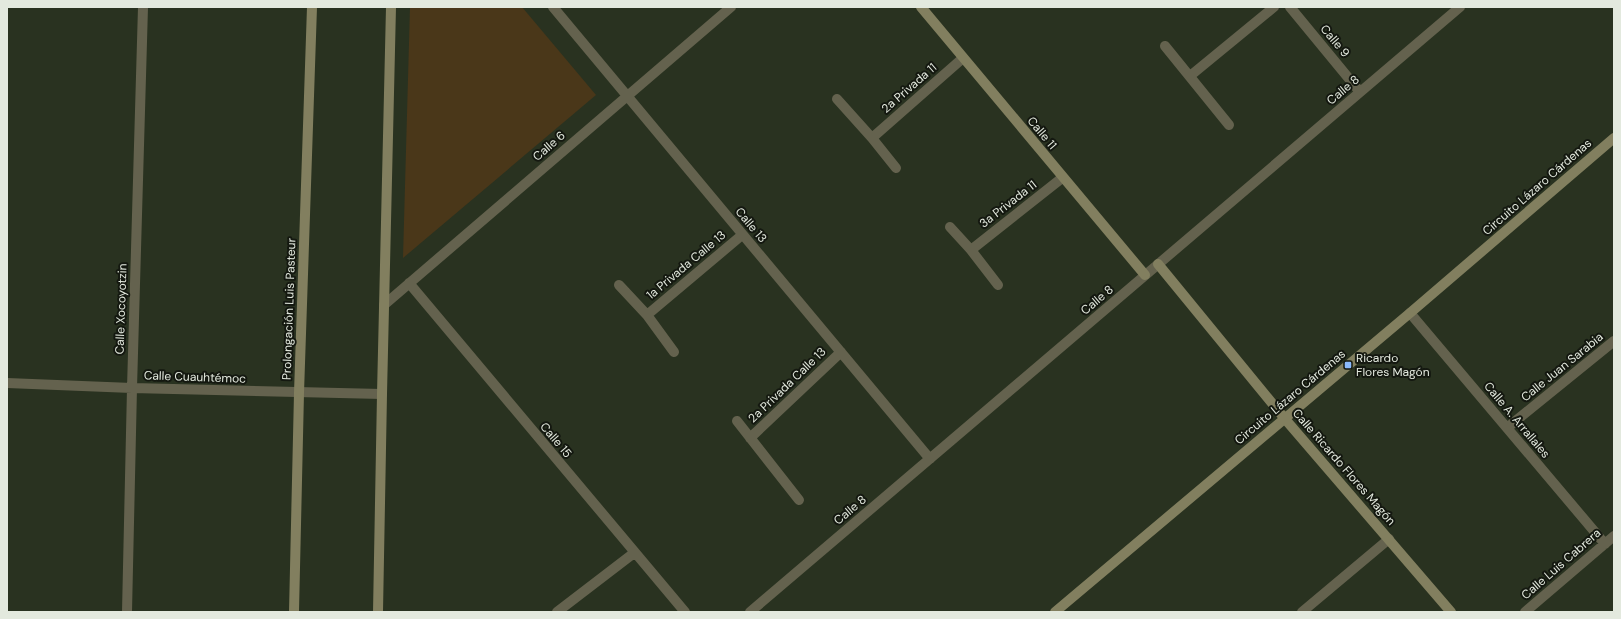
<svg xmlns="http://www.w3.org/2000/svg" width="1621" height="619" viewBox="0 0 1621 619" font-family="'DM Sans',sans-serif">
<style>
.green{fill:#4a3719}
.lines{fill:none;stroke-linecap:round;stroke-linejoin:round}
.street{stroke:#64624e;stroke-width:10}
.secondary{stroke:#827f5f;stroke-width:10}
.poi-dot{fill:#8bbafc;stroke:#141810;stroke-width:1.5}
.labels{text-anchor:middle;stroke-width:4;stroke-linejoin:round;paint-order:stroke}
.street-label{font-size:12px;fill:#e3e9de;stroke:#141810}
.poi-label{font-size:12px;fill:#e3e9de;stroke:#141810;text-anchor:start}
</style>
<rect width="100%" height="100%" fill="#293220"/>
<path class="green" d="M410,7H522L596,95L403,258Z"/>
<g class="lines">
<path class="street" d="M553,7L930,459
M1290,7L1360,92
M1165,46L1229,125
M1190,76L1274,7
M837,99L872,138L896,168
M872,138L963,58
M950,227L971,250L998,285
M971,250L1062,178
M409,283L685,612
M619,285L647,315L674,352
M384,305L731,7
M1410,313L1605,544
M647,315L742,235
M7,383L132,388L382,394
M737,421L799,500
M1507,428L1614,341
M750,438L841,352
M127,612L132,388L143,7
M557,612L634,553
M750,612L1460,7
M1302,612L1389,539
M1525,612L1614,536"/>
<path class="secondary" d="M921,7L1145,275
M1158,264L1285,419L1451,612
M294,612L299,393L312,7
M378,612L382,394L391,7
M1055,612L1410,313L1614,138"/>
</g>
<rect class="poi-dot" x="1344" y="361" width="8" height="8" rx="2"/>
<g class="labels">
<g class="street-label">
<text transform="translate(1335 41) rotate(50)" y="4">Calle 9</text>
<text transform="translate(909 88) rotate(-41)" y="4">2a Privada 11</text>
<text transform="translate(1343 90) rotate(-40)" y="4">Calle 8</text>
<text transform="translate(1042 133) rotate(50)" y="4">Calle 11</text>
<text transform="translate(549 146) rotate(-41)" y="4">Calle 6</text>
<text transform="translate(1537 187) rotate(-41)" y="4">Circuito Lázaro Cárdenas</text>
<text transform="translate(1008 204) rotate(-38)" y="4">3a Privada 11</text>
<text transform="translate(751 225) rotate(50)" y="4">Calle 13</text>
<text transform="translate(686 265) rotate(-40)" y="4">1a Privada Calle 13</text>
<text transform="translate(1097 300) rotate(-40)" y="4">Calle 8</text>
<text transform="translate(121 309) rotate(-88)" y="4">Calle Xocoyotzin</text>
<text transform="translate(289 309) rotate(-88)" y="4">Prolongación Luis Pasteur</text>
<text transform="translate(1562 367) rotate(-39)" y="4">Calle Juan Sarabia</text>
<text transform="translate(195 377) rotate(2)" y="4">Calle Cuauhtémoc</text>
<text transform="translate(787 385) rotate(-44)" y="4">2a Privada Calle 13</text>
<text transform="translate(1290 397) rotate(-40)" y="4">Circuito Lázaro Cárdenas</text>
<text transform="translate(1517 420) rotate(50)" y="4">Calle A. Arrallales</text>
<text transform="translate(556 440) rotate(50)" y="4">Calle 15</text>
<text transform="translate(1344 467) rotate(49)" y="4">Calle Ricardo Flores Magón</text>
<text transform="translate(850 510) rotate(-40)" y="4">Calle 8</text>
<text transform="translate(1561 564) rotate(-41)" y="4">Calle Luis Cabrera</text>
</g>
<g class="poi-label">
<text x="1356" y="362">Ricardo<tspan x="1356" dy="14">Flores Magón</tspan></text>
</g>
</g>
<rect width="1621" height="619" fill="none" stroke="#e3e9de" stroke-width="16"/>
</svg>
